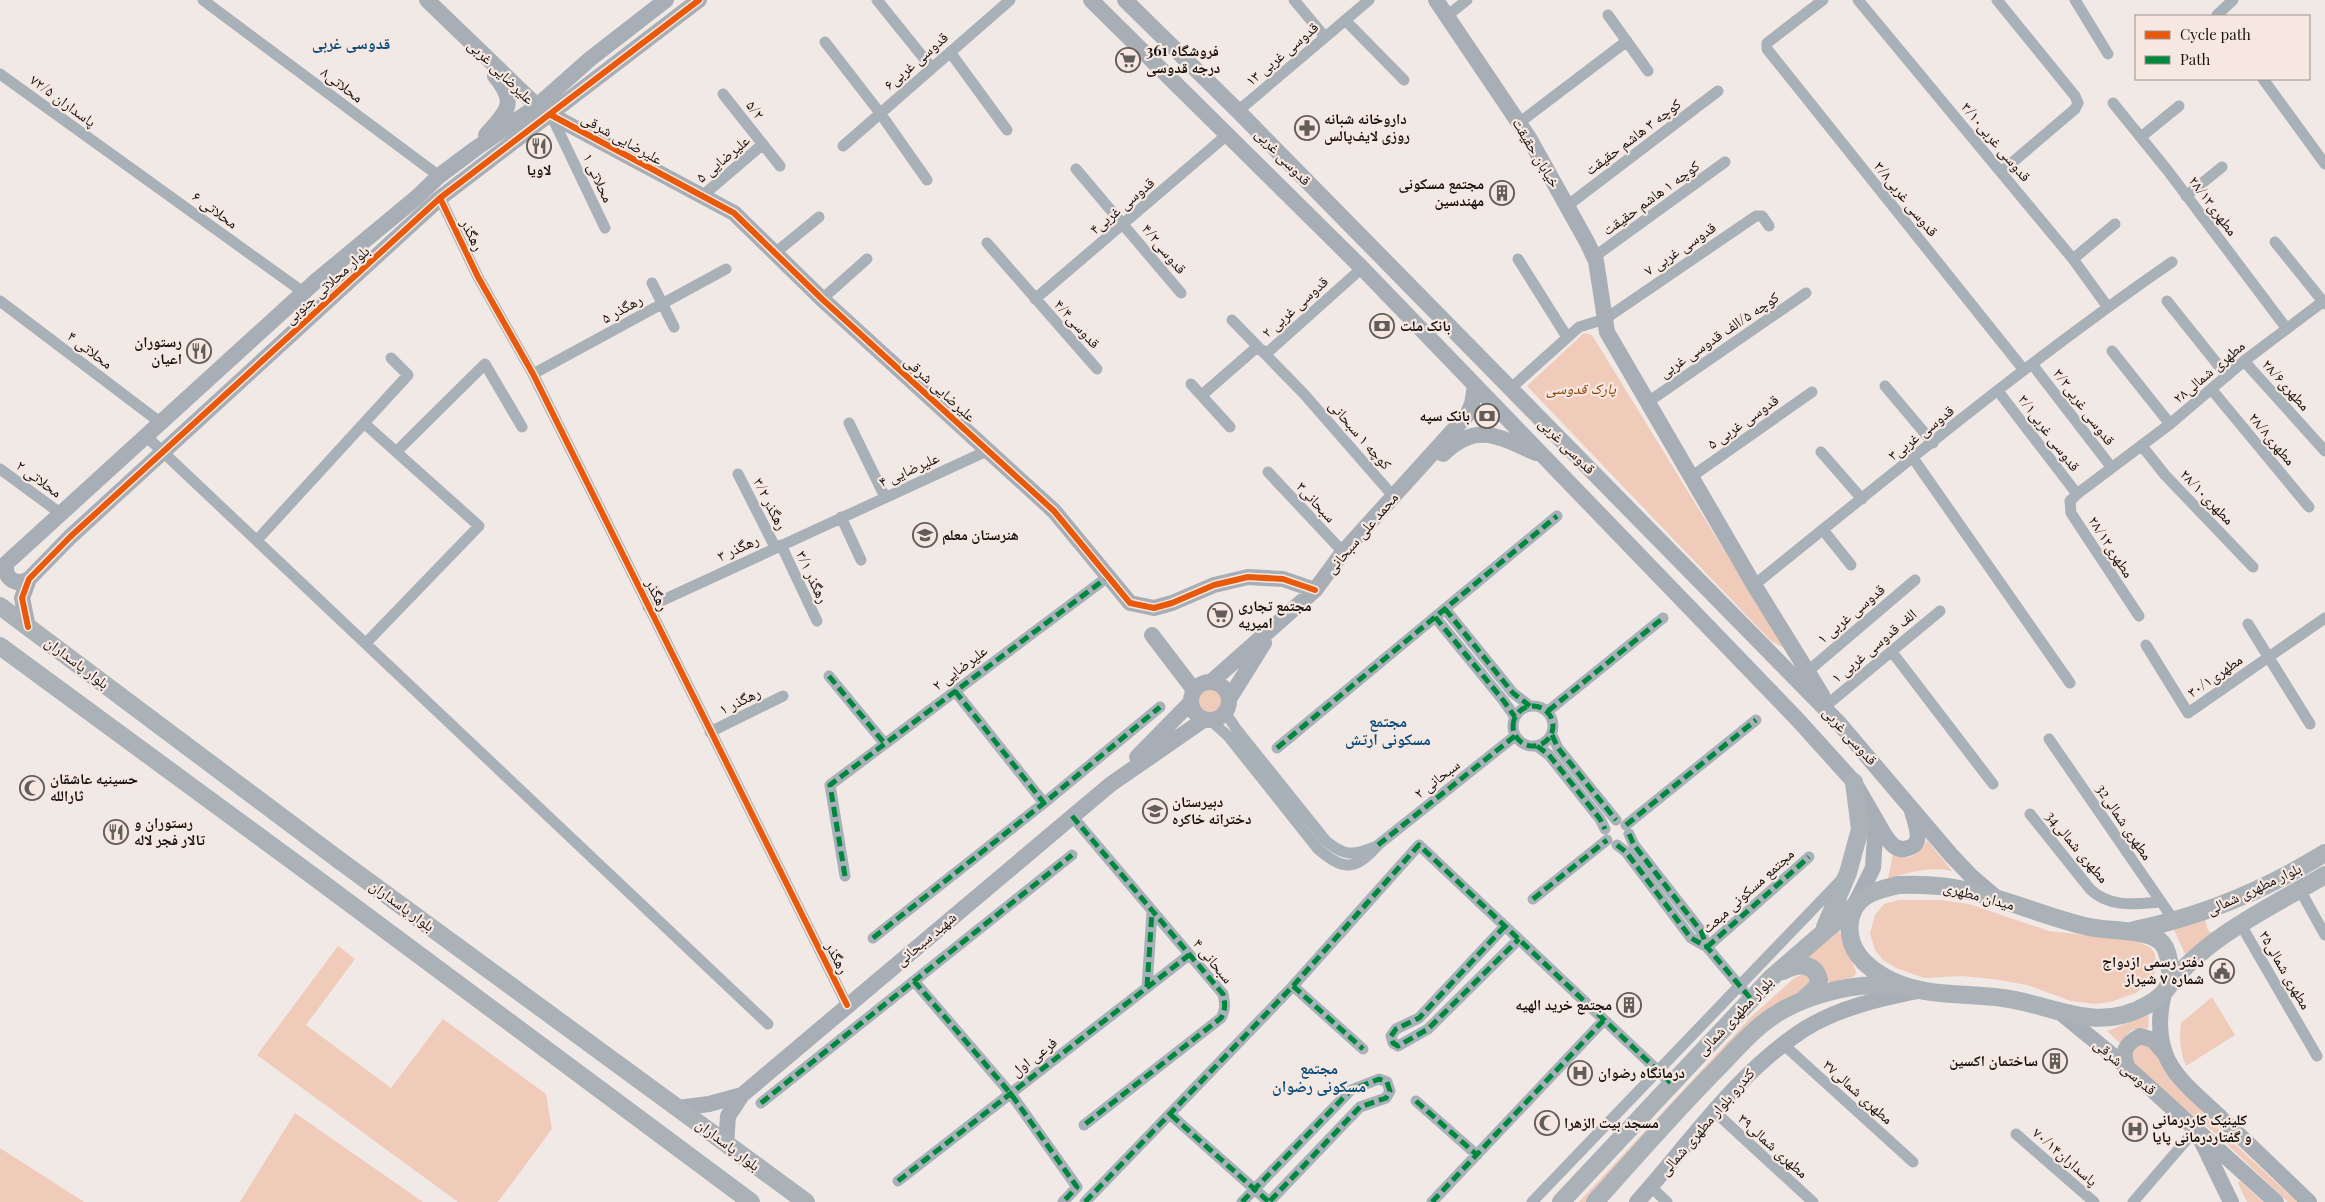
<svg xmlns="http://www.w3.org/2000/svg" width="2325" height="1202" viewBox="0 0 2325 1202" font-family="'Playfair Display','Noto Naskh Arabic',serif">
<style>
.green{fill:#f0cbba}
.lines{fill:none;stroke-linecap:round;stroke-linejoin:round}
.street{stroke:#a8b0b8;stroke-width:11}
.secondary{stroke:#a7aeb6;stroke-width:16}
.primary{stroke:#aab1b7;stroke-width:18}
.quiet{stroke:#00873e;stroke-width:5;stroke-dasharray:10 5;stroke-linecap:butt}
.cycleway-casing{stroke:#f6e8e1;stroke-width:9}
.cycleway{stroke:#e8590c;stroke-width:6}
.labels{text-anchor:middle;stroke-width:4.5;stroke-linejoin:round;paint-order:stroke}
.poi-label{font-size:15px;font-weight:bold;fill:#16110f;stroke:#f6e8e1;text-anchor:start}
.street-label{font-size:15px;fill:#16110f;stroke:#f6e8e1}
.park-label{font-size:15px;font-style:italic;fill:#8b3b04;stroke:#f6e8e1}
.neighbourhood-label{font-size:16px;font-weight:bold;fill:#0a4c7c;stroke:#f6e8e1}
</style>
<rect width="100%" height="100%" fill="#f1e9e6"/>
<path class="green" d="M1584,333L1592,335L1784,648L1771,641L1527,386Z
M1198 701a12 12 0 1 1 24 0a12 12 0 1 1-24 0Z
M1927,840L1952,871C1931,866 1908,872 1888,879L1893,854C1909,861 1920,856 1927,840Z
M1899,900H1940L1969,904L2049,931L2137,941L2151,948L2155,954L2156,969L2152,979L2136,993L2110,1002L2095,1004L2071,1001L2027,985L1993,979L1962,976L1924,978L1896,968L1883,960L1875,950L1870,933L1875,915L1884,904Z
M2205,919L2208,930L2214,935L2185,954L2174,930Z
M1839,930L1856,971L1855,976L1830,985L1825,973L1806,958Z
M338,946L355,959L306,1025L391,1088L443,1019L546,1094L552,1129L498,1202H458L257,1055Z
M1804,973L1813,979L1587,1202H1579L1750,1018L1793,979Z
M2212,997L2235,1035L2186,1066C2180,1051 2179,1039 2181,1023Z
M2149,1015L2148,1029C2134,1026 2127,1031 2121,1044L2107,1031Z
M2144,1040L2207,1118L2297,1202H2288L2216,1134L2135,1068L2130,1049Z
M295,1113L423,1202H240Z
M0,1148L84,1202H0Z
M2240,1181L2263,1202H2247L2238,1183Z"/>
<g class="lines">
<path class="street" d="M203,0L439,176
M877,0L931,67
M1294,0L1325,37
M1823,0L1767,43V49L2024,370
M1858,0L2073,259L2107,306
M1997,0L2075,96L2078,103L2075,109L2001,172
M2075,0L2108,54
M1608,15L1648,71
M1447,16L1467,0
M2218,16L2217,15L2233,0
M1345,20L1404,80
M825,42L880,113L927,180
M950,52L1007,130
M0,74L303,292
M2263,79L2325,164
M723,94L780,166
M2113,103L2168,171L2287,329
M1238,111L1369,0
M551,115L605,228
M1519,123L1627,41
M2141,137L2179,106
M843,146L1010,0
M1076,169L1181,293
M2186,196L2222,167
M701,197L763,144
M440,198L478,277L533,374L847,1005
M1567,206L1718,91
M2275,242L2325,304
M987,243L1097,369
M775,253L819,217
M1594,257L1725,162
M1518,259L1567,337
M2073,259L2115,224
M652,283L674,327
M822,299L867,259
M1035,299L1228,134
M0,301L161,423
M2167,301L2227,376
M1232,320L1304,394L1393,496
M2112,351L2170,424
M2244,361L2325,451
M2032,364L2112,468
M533,374L726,269
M1191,384L1230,427
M1885,386L1933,443
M1510,389L1579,327L1605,319L1756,216H1762L1769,226
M2212,390L2309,507
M1998,391L2077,494
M1202,395L1257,347L1267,353L1362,268
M1648,402L1806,293
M849,423L885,497
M365,424L479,526L366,643
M147,437L768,1024
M2142,446L2165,475L2253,567
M396,452L485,364L522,427
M1821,452L1862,499
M1913,458L2070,683
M0,469L60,513
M1268,472L1343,552
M738,474L775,547
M1691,477L1812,392
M841,517L861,560
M1823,530L1851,565
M257,540L408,375L391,358
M781,545L817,621
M1754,585C1891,475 2027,362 2172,262
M648,607L989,450
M1445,609L1513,693L1530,706
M2139,616L2071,513L2070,501L2077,494L2170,424L2244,361L2325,300
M1435,617L1503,700L1515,717
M2248,624L2310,724
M2146,645L2188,713L2325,618
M1892,652L1993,784
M1807,672L1915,580
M829,676L885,744
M955,691L1044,803
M1828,704L1940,611
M1513 726a20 20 0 1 1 40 0a20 20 0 1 1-40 0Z
M1548,711L1663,618
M1225,712L1237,730L1326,841C1344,856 1353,856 1374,847
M1210,720L1228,736L1318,849C1344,871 1355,871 1378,845L1515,736
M710,732L783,696
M1552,735L1558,748L1616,820
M2049,739L2175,922
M1537,746L1549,755L1600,819L1605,829
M1277,748L1557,516
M2030,814L2090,889C2109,908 2136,904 2160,902
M1072,816L1223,994C1225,1004 1226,1009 1221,1018L1084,1125
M1626,825L1756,720
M1629,834L1634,845L1701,931L1707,947L1743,990
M1617,845L1626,852L1691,938L1707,947
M845,876L830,785L1109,576
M2300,890L2325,935
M1533,899L1607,840
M2241,925L2317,1056
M1505,926L1419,1018L1396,1029L1391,1036L1393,1043L1398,1046L1428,1029L1519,939
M873,938L1044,803L1160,707
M1707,947L1809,857
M914,981L1011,1094L1077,1187L1063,1202
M1293,986L1363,1049
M1147,987L1152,912
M1784,1045L1913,1162
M1416,1101L1477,1155
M761,1103L1072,855
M1714,1111L1813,1202
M1171,1115L1269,1202
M2016,1134L2094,1202
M898,1181L1189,955
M1651,1187L1667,1202
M1085,1202L1293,986L1419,845L1671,1083
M1242,1202L1351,1090L1379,1079L1387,1082L1390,1091L1386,1098L1360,1107L1269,1202
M1432,1202L1604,1020
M1532,1202L1841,880
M2133,1202L2196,1129"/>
<path class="secondary" d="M427,0L537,106
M1091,0L1362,268L1798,720L1854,782L1876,820L1873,868L1855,904
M1125,0L1238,111L1838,722L1951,855L1971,876L1998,899
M1436,0L1529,138L1587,242L1596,261L1607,332L1754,585L1822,695
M551,115L734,213L822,299L1054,511L1130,603L1154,608L1172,603L1214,585L1248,577L1283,579L1315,590
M486,135C507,111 518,104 495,76
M1443,454C1477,421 1499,437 1536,453
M6,566C5,580 17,586 29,579
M0,569L316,281L416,198L439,176L475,149L537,106L590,59L666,0
M28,627L22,598L29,579L70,537L440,198L699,0
M1152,635L1194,690
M1211,682L1315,590L1343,552L1467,415L1472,404L1475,386
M1191 701a19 19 0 1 1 38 0a19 19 0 1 1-38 0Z
M1229,699L1264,643
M1137,757L1191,702
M1876,820C1881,828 1886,840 1894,846C1898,849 1903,850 1908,848C1925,844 1915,823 1912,811
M2164,993C2159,1013 2158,1033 2165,1053C2173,1078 2202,1099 2220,1117C2250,1145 2279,1173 2309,1202
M2061,1013L2128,1068L2276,1202
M2128,1068C2121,1052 2125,1044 2140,1036L2153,1040L2165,1054
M678,1108L709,1104L742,1095
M2199,1136L2231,1202
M726,1144L728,1116L742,1095L1111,784L1205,719
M1637,1202C1690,1143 1736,1074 1803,1030C1838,1008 1878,999 1918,991"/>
<path class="primary" d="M0,606L339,860L806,1202
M0,646L317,879L751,1202
M1898,885C1922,884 1946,885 1969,891C2010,900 2048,918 2089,927C2108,931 2143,929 2159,940C2170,948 2172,974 2168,986C2165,994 2156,1000 2149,1004C2096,1035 2055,1005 2003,998C1966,993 1926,997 1892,981C1880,975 1867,967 1859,956C1845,938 1846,908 1866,896C1875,890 1887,888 1898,885Z
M1825,927L1848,873L1860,829L1854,782
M2134,930C2204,916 2265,890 2325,853
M1783,971C1797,964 1814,961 1819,980L1817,987L1803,1000
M2168,987C2206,936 2271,907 2325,875
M1561,1202L1772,977L1855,905
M1595,1202C1634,1158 1672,1115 1713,1073C1729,1057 1744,1039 1761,1025C1794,997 1855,980 1896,987"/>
<path class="quiet" d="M1445,609L1513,693L1530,706
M1435,617L1503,700L1515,717
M829,676L885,744
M955,691L1044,803
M1513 726a20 20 0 1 1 40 0a20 20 0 1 1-40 0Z
M1548,711L1663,618
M1552,735L1558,748L1616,820
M1537,746L1549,755L1600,819L1605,829
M1277,748L1557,516
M1072,816L1223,994C1225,1004 1226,1009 1221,1018L1084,1125
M1626,825L1756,720
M1629,834L1634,845L1701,931L1707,947L1751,999
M1378,845L1515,736
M1617,845L1626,852L1691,938L1707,947
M845,876L830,785L1109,576
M1533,899L1607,840
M1505,926L1419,1018L1396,1029L1391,1036L1393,1043L1398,1046L1428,1029L1519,939
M873,938L1044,803L1160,707
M1707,947L1809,857
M914,981L1011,1094L1077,1187L1063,1202
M1293,986L1363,1049
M1147,987L1152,912
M1416,1101L1477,1155
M761,1103L1072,855
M1171,1115L1269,1202
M898,1181L1189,955
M1085,1202L1293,986L1419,845L1671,1083
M1242,1202L1351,1090L1379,1079L1387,1082L1390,1091L1386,1098L1360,1107L1269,1202
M1432,1202L1604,1020"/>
<defs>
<path id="cycleway" d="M551,115L734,213L822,299L1054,511L1130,603L1154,608L1172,603L1214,585L1248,577L1283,579L1315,590
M440,198L478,277L533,374L847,1005
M28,627L22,598L29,579L70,537L440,198L699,0"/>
</defs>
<use href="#cycleway" class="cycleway-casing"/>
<use href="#cycleway" class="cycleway"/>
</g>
<defs>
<symbol id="supermarket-ring" viewBox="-11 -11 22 22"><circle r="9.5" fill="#f6e8e1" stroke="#635d5a" stroke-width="1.5"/><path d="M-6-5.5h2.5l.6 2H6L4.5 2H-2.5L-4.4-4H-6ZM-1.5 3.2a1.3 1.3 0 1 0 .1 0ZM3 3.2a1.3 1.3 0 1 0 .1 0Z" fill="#635d5a"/></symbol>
<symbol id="pharmacy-ring" viewBox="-11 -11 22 22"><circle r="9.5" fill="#f6e8e1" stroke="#635d5a" stroke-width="1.5"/><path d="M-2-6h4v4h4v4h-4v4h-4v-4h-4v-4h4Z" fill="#635d5a"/></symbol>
<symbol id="restaurant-ring" viewBox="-11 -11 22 22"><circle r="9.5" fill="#f6e8e1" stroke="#635d5a" stroke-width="1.5"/><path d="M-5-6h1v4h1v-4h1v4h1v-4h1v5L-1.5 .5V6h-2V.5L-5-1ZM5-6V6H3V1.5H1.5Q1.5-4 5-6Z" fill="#635d5a"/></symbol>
<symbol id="building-ring" viewBox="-11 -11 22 22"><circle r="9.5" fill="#f6e8e1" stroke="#635d5a" stroke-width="1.5"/><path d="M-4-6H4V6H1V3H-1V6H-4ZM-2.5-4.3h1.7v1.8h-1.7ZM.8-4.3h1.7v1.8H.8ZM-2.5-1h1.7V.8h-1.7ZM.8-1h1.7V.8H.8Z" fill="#635d5a"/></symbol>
<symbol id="bank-ring" viewBox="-11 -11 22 22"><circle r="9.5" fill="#f6e8e1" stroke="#635d5a" stroke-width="1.5"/><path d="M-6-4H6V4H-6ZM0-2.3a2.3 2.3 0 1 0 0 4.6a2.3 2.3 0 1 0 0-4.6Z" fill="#635d5a"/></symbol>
<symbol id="school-ring" viewBox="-11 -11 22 22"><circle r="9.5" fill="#f6e8e1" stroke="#635d5a" stroke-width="1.5"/><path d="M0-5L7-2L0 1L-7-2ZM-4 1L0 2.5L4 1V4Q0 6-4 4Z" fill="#635d5a"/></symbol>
<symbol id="mosque-ring" viewBox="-11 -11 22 22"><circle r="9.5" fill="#f6e8e1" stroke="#635d5a" stroke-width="1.5"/><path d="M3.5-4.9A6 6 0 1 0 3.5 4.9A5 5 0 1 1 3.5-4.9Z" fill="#635d5a"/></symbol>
<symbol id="civic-ring" viewBox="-11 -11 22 22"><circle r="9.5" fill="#f6e8e1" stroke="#635d5a" stroke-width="1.5"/><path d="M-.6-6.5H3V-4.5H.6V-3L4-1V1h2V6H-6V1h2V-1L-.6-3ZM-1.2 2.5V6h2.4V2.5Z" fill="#635d5a"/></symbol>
<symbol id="hospital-ring" viewBox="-11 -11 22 22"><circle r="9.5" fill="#f6e8e1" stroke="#635d5a" stroke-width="1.5"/><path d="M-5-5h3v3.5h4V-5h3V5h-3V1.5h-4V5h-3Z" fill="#635d5a"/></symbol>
</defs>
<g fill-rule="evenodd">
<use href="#supermarket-ring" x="1114" y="46" width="28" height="28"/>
<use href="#pharmacy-ring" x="1293" y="114" width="28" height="28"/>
<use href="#restaurant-ring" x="525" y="132" width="28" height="28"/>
<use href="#building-ring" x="1488" y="179" width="28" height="28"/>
<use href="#bank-ring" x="1368" y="312" width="28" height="28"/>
<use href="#restaurant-ring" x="185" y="337" width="28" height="28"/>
<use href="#bank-ring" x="1473" y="402" width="28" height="28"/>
<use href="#school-ring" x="911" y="521" width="28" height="28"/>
<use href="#supermarket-ring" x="1206" y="601" width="28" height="28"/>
<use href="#mosque-ring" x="18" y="774" width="28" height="28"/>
<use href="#school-ring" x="1141" y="797" width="28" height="28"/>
<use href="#restaurant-ring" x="102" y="818" width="28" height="28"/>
<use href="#civic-ring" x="2208" y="957" width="28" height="28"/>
<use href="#building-ring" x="1615" y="991" width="28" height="28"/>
<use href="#building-ring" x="2041" y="1047" width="28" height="28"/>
<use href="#hospital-ring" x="1566" y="1059" width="28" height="28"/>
<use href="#mosque-ring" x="1533" y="1109" width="28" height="28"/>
<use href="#hospital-ring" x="2121" y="1115" width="28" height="28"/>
</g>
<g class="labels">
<g class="poi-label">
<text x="1146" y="56">فروشگاه 361<tspan x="1146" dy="17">درجه قدوسی</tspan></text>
<text x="1324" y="124">داروخانه شبانه<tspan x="1324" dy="17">روزی لایف‌پالس</tspan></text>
<text x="539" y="175" text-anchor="middle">لاویا</text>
<text x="1484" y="189" text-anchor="end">مجتمع مسکونی<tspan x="1484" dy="17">مهندسین</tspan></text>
<text x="1400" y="331">بانک ملت</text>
<text x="182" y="347" text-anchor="end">رستوران<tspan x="182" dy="17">اعیان</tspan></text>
<text x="1470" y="421" text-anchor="end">بانک سپه</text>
<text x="942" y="540">هنرستان معلم</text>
<text x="1238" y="611">مجتمع تجاری<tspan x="1238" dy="17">امیریه</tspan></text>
<text x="50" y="784">حسینیه عاشقان<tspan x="50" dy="17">ثارالله</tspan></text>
<text x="1172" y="807">دبیرستان<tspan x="1172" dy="17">دخترانه خاکره</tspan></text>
<text x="134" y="828">رستوران و<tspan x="134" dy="17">تالار فجر لاله</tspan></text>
<text x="2204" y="967" text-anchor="end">دفتر رسمی ازدواج<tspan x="2204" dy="17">شماره ۷ شیراز</tspan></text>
<text x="1612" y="1010" text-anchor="end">مجتمع خرید الهیه</text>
<text x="2038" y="1066" text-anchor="end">ساختمان اکسین</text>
<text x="1598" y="1078">درمانگاه رضوان</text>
<text x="2152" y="1125">کلینیک کاردرمانی<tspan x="2152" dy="17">و گفتاردرمانی پایا</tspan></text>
<text x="1564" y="1128">مسجد بیت الزهرا</text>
</g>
<g class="street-label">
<text transform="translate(1282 54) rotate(-40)" y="5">۱۳ قدوسی غربی</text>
<text transform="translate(916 61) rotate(-41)" y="5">قدوسی غربی۶</text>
<text transform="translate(501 72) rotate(44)" y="5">علیرضایی غربی</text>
<text transform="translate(342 85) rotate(37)" y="5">محلاتی۸</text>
<text transform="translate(63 101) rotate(36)" y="5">۷۲/۵ پاسداران</text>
<text transform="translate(755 110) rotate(52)" y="5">۵/۲</text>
<text transform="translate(1633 137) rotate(-37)" y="5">کوچه ۳ هاشم حقیقت</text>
<text transform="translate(622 139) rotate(29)" y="5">علیرضایی شرقی</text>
<text transform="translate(1996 142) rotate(50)" y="5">قدوسی غربی۳/۱۰</text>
<text transform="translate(1536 153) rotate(59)" y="5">خیابان حقیقت</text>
<text transform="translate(1283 157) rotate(46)" y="5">قدوسی غربی</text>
<text transform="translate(723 159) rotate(-40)" y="5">۵ علیرضایی</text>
<text transform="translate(598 178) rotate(65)" y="5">۱ محلاتی</text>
<text transform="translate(1651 198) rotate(-36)" y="5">کوچه ۱ هاشم حقیقت</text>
<text transform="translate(1906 199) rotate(51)" y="5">قدوسی غربی۳/۸</text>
<text transform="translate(1122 206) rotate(-40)" y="5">قدوسی غربی۴</text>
<text transform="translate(2213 206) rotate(53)" y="5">مطهری۲۸/۱۳</text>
<text transform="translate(215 210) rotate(36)" y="5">۶ محلاتی</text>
<text transform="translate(472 235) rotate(64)" y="5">رهگذر</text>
<text transform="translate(1164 249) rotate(50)" y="5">قدوسی۴/۲</text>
<text transform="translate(1680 249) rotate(-34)" y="5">۷ قدوسی غربی</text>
<text transform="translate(327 285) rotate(-42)" y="5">بلوار محلاتی جنوبی</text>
<text transform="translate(1295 307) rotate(-42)" y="5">۲ قدوسی غربی</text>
<text transform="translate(622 309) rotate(-29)" y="5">۵ رهگذر</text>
<text transform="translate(1077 324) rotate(48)" y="5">قدوسی۴/۴</text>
<text transform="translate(1719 335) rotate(-34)" y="5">کوچه ۵/الف قدوسی غربی</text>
<text transform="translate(90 350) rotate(37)" y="5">۴ محلاتی</text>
<text transform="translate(2209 372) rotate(-40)" y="5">مطهرى شمالى۲۸</text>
<text transform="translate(2286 385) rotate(48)" y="5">مطهری۲۸/۶</text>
<text transform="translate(940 389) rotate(42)" y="5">علیرضایی شرقی</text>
<text transform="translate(2084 407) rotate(53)" y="5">قدوسی غربی۳/۳</text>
<text transform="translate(1743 422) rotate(-35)" y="5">۵ قدوسی غربی</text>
<text transform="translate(1921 433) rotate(-38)" y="5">قدوسی غربی۳</text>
<text transform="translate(2049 433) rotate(53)" y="5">قدوسی غربی۳/۱</text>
<text transform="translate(1360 435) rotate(49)" y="5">کوچه ۱ سبحانی</text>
<text transform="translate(2272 439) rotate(50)" y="5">مطهری۲۸/۸</text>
<text transform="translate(1567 446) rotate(45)" y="5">قدوسی غربی</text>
<text transform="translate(909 470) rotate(-24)" y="5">۴ علیرضایی</text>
<text transform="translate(39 479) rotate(36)" y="5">۲ محلاتی</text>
<text transform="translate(2207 497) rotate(46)" y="5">مطهری۲۸/۱۰</text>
<text transform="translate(1316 502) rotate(47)" y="5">سبحانی۳</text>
<text transform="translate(770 504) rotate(63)" y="5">۳/۲ رهگذر</text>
<text transform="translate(1362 533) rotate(-49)" y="5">محمد علی سبحانی</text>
<text transform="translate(2111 547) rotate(57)" y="5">مطهری۲۸/۱۲</text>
<text transform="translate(738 548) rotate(-25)" y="5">۳ رهگذر</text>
<text transform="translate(812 577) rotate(65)" y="5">۳/۱ رهگذر</text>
<text transform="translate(657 595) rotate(64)" y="5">رهگذر</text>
<text transform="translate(1851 614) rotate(-40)" y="5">۱ قدوسی غربی</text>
<text transform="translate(1874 646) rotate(-40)" y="5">۱ الف قدوسی غربی</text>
<text transform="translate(77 663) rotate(37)" y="5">بلوار پاسداران</text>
<text transform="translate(960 668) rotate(-37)" y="5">۲ علیرضایی</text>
<text transform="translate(2215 676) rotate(-35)" y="5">مطهری۳۰/۱</text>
<text transform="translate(740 701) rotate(-26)" y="5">۱ رهگذر</text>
<text transform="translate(1850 736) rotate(48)" y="5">قدوسی غربی</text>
<text transform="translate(1437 779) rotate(-38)" y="5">سبحانی ۲</text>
<text transform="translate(2124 822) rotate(56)" y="5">32مطهرى شمالى</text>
<text transform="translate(2077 847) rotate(50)" y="5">34مطهرى شمالى</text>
<text transform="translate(2254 889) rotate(-25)" y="5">بلوار مطهرى شمالى</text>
<text transform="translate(1748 891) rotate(-42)" y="5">مجتمع مسکونی مبعث</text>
<text transform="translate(1979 896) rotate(15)" y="5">میدان مطهری</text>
<text transform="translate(402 906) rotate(36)" y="5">بلوار پاسداران</text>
<text transform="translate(926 939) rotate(-40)" y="5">شهید سبحانی</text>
<text transform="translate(837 958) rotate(64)" y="5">رهگذر</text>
<text transform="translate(1213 961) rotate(50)" y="5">سبحانی ۴</text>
<text transform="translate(2285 970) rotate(60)" y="5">مطهرى شمالى۳۵</text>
<text transform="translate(1735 1016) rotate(-46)" y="5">بلوار مطهری شمالی</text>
<text transform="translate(1034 1057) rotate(-38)" y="5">فرعی اول</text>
<text transform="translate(2125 1067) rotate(41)" y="5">قدوسی شرقی</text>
<text transform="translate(1858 1092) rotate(42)" y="5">مطهرى شمالى۳۷</text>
<text transform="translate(1707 1122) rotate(-49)" y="5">کندرو بلوار مطهری شمالی</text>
<text transform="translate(728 1145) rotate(37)" y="5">بلوار پاسداران</text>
<text transform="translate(1773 1146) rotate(42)" y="5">مطهرى شمالى۳۹</text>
<text transform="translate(2065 1157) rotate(41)" y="5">پاسداران۷۰/۱۴</text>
</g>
<g class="park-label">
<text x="1581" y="394">پارک قدوسی</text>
</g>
<g class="neighbourhood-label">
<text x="351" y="49">قدوسی غربی</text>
<text x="1388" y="727">مجتمع<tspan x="1388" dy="18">مسکونی ارتش</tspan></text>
<text x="1319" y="1074">مجتمع<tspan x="1319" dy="18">مسکونی رضوان</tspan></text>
</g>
</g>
<rect x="2135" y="15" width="175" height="65" fill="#f6e8e1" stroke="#9c928d"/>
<rect x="2145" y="31" width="25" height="8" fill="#e8590c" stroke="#9c928d"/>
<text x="2180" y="40" font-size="15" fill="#16110f">Cycle path</text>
<rect x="2145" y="56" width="25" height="8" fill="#00873e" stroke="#9c928d"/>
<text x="2180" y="65" font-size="15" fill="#16110f">Path</text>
</svg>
